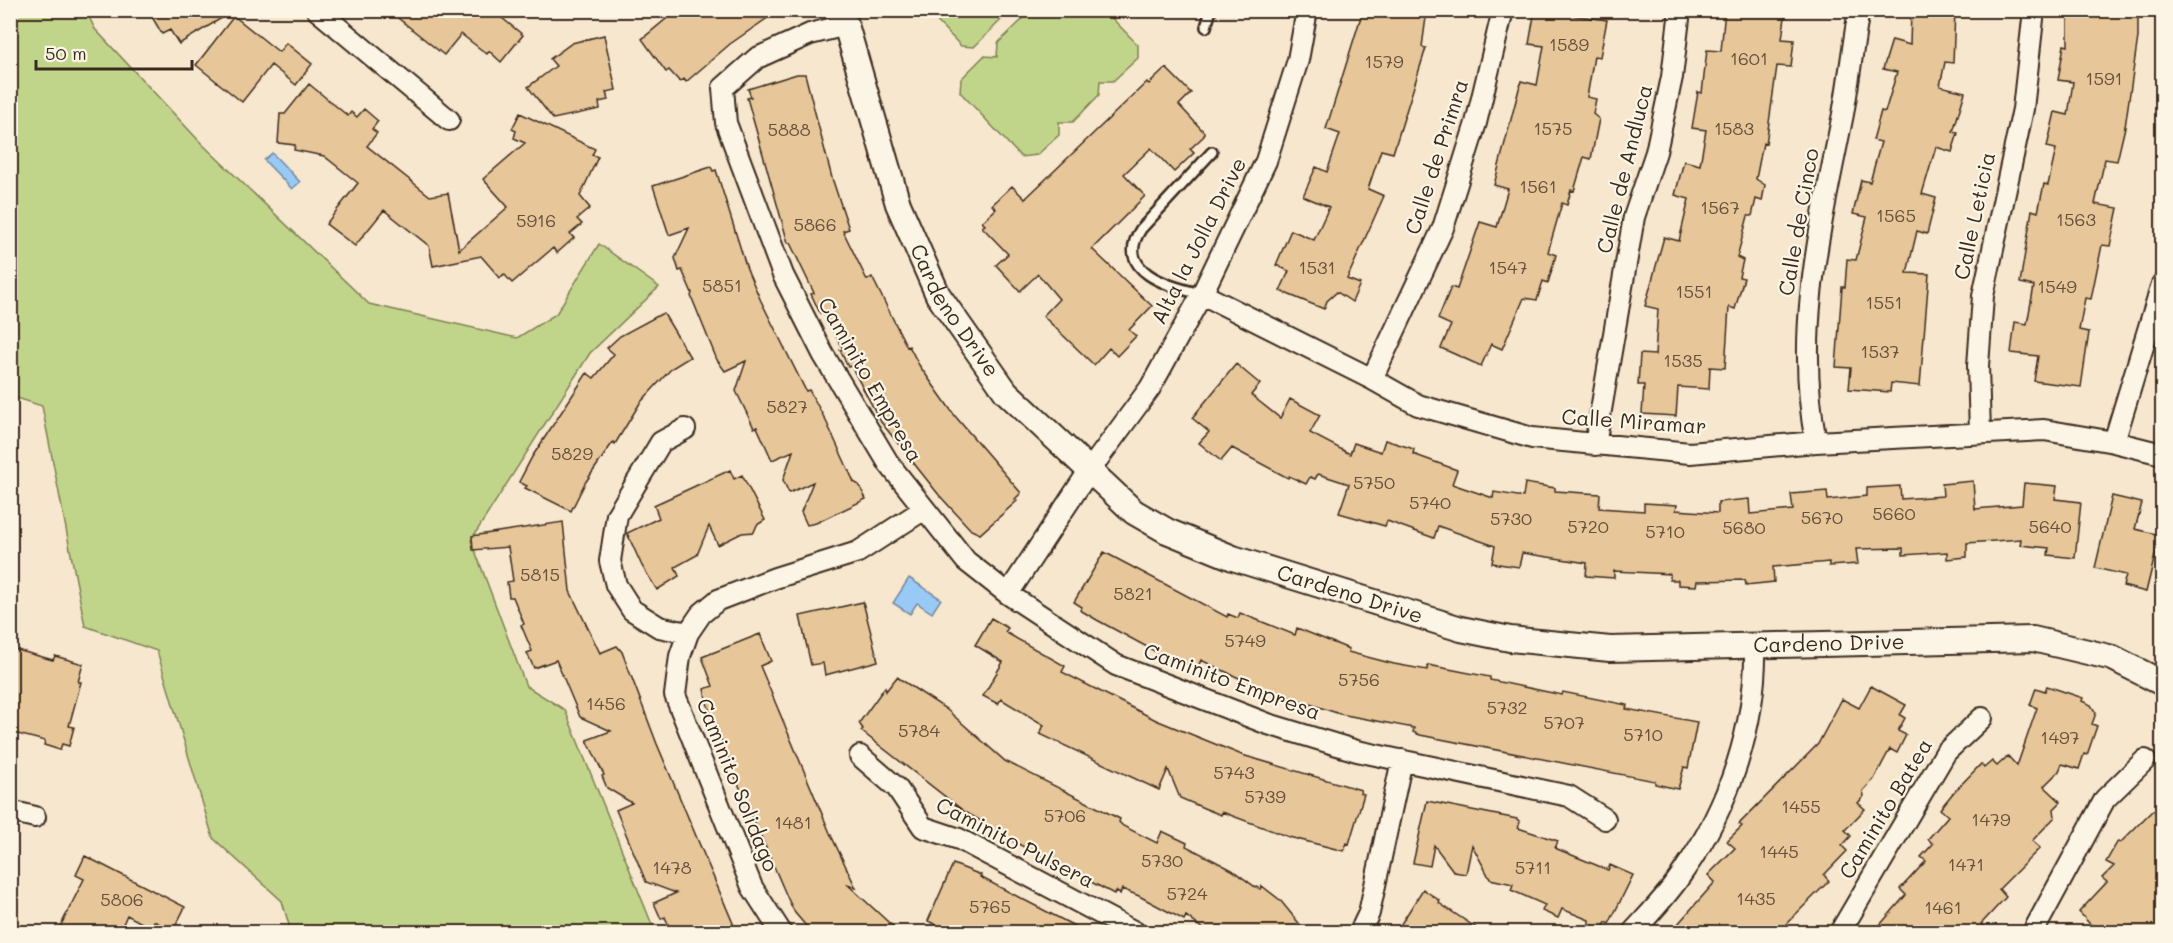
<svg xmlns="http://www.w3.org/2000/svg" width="2173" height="943" viewBox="0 0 2173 943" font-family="Mali,sans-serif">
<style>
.green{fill:#c1d58a;stroke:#7e8054;stroke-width:1.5}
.water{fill:#99c9f5;stroke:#73899f;stroke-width:1.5}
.building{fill:#e7c699;stroke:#3b2a1e;stroke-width:1.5}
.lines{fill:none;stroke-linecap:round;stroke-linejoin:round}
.service-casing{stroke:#3b2a1e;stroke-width:14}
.minor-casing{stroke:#3b2a1e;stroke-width:24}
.tertiary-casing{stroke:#3b2a1e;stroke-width:28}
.service{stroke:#fcf5e5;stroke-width:9}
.minor{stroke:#fcf5e5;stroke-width:20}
.tertiary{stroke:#fcf5e5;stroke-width:24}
.labels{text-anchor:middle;stroke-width:4.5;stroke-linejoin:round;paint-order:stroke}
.number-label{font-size:18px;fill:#66513d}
.street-label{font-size:21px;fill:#3b2a1e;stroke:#fcf5e5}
</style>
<rect width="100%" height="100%" fill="#f6e7ce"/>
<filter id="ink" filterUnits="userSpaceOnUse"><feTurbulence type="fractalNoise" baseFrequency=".0167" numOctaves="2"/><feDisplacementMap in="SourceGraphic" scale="12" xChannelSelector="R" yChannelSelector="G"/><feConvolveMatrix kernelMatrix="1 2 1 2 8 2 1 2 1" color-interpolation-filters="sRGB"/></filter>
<g filter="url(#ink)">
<path class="green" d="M10,11H86L95,29L202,144L369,304L517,338L556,314L599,244L659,287L590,353L471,540L526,686L565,710L655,932H291L282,901L213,838L157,651L85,626L42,406L11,396Z
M927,11H1001V20L974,47L961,46Z
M1040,11H1105L1138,45V58L1113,81H1100L1099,95L1073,122H1059V135L1037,155L1021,157L960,92L961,79L984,56L997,57L998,43L1026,16L1039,17Z"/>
<path class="water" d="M272,153L300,182L292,189L264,160Z
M909,578L941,599L932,613L917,603L910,614L893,603Z"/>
<path class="building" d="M148,10H235L179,44L170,30L162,34Z
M388,10H492L523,35L501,62L489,51L487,54L461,34L444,55Z
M677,10H779L730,44L686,82L684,79L680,82L669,70L666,72L642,39Z
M1363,10H1427L1422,47L1426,48L1393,153L1381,150L1368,189L1384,196L1347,279L1360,284L1352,302L1337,292L1327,301L1324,309L1280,291L1289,271L1276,265L1291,230L1314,240L1329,207L1303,196L1316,167L1327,172L1340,134L1326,129Z
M1535,10L1607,20L1600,57L1594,56L1587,97L1596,99L1593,114L1599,119L1591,159L1584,157L1574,191L1571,190L1567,205L1562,203L1548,252L1556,255L1548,283L1543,281L1537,300L1524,298L1502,349L1491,344L1481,366L1441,348L1451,325L1438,319L1451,287L1457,289L1480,222L1497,227L1508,189L1494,185L1521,81L1537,85L1544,46L1529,44Z
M1725,10H1786L1782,39L1794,40L1791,67L1777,66L1766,144L1763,143L1756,179L1765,185L1762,201L1756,199L1752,216H1748L1737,257L1743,260L1739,277L1744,278L1735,309L1729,307L1725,368L1710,367L1709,389L1678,387L1676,416L1642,414L1644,385H1638L1640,354L1655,355L1658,309L1645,306L1664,237L1679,241L1689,199L1675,195L1684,161L1700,165L1706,130L1692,128L1698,92L1702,93L1707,50L1721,51Z
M1911,10H1955L1953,63L1945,62L1940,86L1965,92L1953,132L1958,133L1952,152L1936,147L1922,194L1936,198L1927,234L1917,231L1907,273L1929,274L1920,386L1891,383L1890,392L1849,389L1851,368L1836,367L1842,287H1845L1847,259L1856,260L1867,217L1853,214L1861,180L1870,182L1881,142L1873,140L1881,111L1885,112L1897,72L1883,69L1892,40L1910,45Z
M2068,10H2138V37L2125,127L2117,161L2105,159L2095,204L2118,208L2110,246L2102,245L2091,299L2085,298L2079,330L2089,332L2081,387L2034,381L2038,356L2011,353L2015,322L2027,324L2034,286L2020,283L2032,210L2038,212L2044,184L2048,185L2056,149L2047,147L2055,112L2068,115L2073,82L2058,80L2064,45L2068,46Z
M234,16L279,52L286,43L312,64L296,85L271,65L242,102L196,65Z
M604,35L616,90L606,92L608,100L599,102L600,109L553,119L528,87L556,66L550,59L572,43Z
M1166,68L1191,93L1179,105L1204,132V136L1190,149L1194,153L1174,172L1151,148L1124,174L1145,196L1092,249L1152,306L1129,330L1136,336L1117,356L1109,348L1094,365L1043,316L1059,299L1038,274L1020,291L996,265L1008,254L982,227L985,225L982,222L996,209L992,205L1012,186L1025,199L1147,82L1149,84Z
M797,74H805L832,178L849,229L843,231L867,280L872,277L907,347L909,346L919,365L955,416L1021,493L1015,499L1017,501L980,534L971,530L939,495L881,422L851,366L848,367L840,350L843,349L823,312L820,313L811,294L814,293L790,243H788L747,98L751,97L748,89Z
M309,84L348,116L351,112L357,117L364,109L378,121L372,129L377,133L367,146L430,196L448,193L459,250L508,207L483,179L525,143L514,138L516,131L512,129L520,113L595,149L592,155L598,157L580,196L590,208L577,219L582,224L570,234L574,238L557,253L553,248L512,283L504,274L500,278L481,256L433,266L429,246L384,210L355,246L326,224L358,183L324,156L294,150L295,145L278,143L280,114H285Z
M711,167L713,171L716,170L747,269L761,301L806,391L809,390L826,421L854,482L859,485L866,499L816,523L807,525L801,512L813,482L789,493L783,480L793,451L772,460L757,427L754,428L736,391L746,361L725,371L717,360L691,296L692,293L682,270L679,271L675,258L689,228L669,235L653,186Z
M661,314H664L690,357L672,368L640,403L615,444L613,442L585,483L571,511L525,488L527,486L519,482L532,457L587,373L594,378L614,354L607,348L620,336Z
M1236,364L1260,384L1251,395L1280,418L1290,399L1320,415L1310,433L1350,454L1354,443L1381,452L1385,440L1414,449L1413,454L1457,470L1452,484L1493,498L1494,492L1523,497L1525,483L1555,488V491L1600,494L1599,508L1644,511V503L1677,505L1676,510L1718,513V502L1749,499L1750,514L1793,510L1791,494L1827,491L1828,500L1867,496V488L1900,486L1901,499L1943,496L1942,484L1973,481L1975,509L2022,505L2024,483L2057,486L2055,499L2081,502L2075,558L2048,555L2049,548L2020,545L2021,539L1967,543V557L1947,559V552L1903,555V548L1856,549L1858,564L1829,566V562L1773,567L1774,582L1746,585L1745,580L1697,581L1696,586L1678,585V580H1670V574L1614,571V578L1586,576L1587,563L1522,553L1519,567L1492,563L1495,546L1438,526L1434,538L1387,521L1385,526L1339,513L1349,484L1318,474L1315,479L1310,477L1306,484L1289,476L1288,478L1232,448L1221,461L1199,443L1209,432L1192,418Z
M730,470L734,479L742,475L765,520L757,525L754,532L742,533L718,545L709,526L697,555L675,567L679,576L657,590L642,566L627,533L659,518L654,505Z
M2112,496L2142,503L2135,529L2160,535L2146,592L2123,586L2126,575L2095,568Z
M563,522L570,591L600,653L617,646L622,652L657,744L735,928L726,933H672L665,917L661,919L654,903L676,893L646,882L616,810L632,803L607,788L602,776L604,775L587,740L611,731L580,717L556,660L534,668L527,653L532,651L521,625L524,624L513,597H509L507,582L513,581L508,547L473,550L472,536Z
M1104,552L1227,617L1228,614L1238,618L1240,613L1295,635L1297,628L1349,649L1348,652L1394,664L1427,670L1428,665L1490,677V680L1562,695L1563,692L1627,705L1626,709L1697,722L1688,768L1684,767L1678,789L1655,784V781L1420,735L1413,732L1414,728L1340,714L1258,687L1201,660L1198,667L1192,664L1190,667L1185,664L1184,667L1097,620L1080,610L1082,607L1074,602Z
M863,602L878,661L825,675L823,663L811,665L800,616Z
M991,618L1008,628L1005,632L1065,666L1062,672L1156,720L1242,755L1361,790L1360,793L1364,794L1349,844L1346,843L1344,851L1289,837L1222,812L1221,815L1206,809L1180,798L1168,769L1159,790L1040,734L1044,725L1001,699L998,704L983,696L1003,662L975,645Z
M760,634L771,661L760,666L830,833L856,888L847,884L900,933H812L795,913L788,899L737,781L707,703L704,689L713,686L702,657Z
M10,648L53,660L55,656L83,664L78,682H81L69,726L74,727L69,746L62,744L60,750L44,745L45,741L10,732Z
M897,677L946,709L1005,761L1120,819L1119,822L1123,826L1157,843L1162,831L1187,843L1186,846L1232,870L1254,886L1260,889L1262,886L1280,900L1307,933H1208L1186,916L1184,920L1139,896L1122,889L1120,894L1116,891L1114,894L982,825L983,822L965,812L861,731L863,729L859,723L885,687L886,691Z
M1871,686L1906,705L1900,715L1905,718L1898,731L1906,735L1897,753L1890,749L1874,779L1863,791L1864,796L1858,803L1865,809L1845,830L1851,836L1842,846L1847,851L1824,875L1829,881L1786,924L1794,933H1685L1677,925L1715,882L1708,875L1735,848L1727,841L1742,826L1739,824L1818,744L1842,699L1859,708Z
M2047,686L2083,698L2082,701L2091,705L2096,713L2092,724L2097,726L2087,755L2084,754L2079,769L2062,764L2059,771L2044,786L2061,802L2054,809L2055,817L2032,841L2040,848L1999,889L2006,897L1981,924L1990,933H1873L1906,895L1900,889L1926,861L1921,857L1933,844L1928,839L1948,816L1940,809L1953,793L1981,764L1984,768L1992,761L1997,766L2008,756L2017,766L2037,708L2030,705L2036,688L2045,691Z
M1427,801L1517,819L1520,822L1518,828L1558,841L1555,848L1608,870L1610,865L1633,875L1609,924L1606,922L1602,930L1589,924V920L1562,909L1558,918L1542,911L1545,905L1511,890L1513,884L1490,879L1472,845L1466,874L1454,872L1434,845L1430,866L1413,863Z
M2153,810L2163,819V927L2157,933H2098L2079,912L2107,882L2102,878L2114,866L2106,862L2118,841L2120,843Z
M85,856L185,907L173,931L154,921L151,928L127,915L119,933H57L84,879L76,875Z
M953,864L981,875L980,877L1088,933H953L928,921Z
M1423,889L1440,901L1439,903L1484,933H1408L1399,927Z"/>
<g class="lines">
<defs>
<path id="service" d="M1206,27L1211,10
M1202,294C1169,287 1113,271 1141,229L1212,152"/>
<path id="minor" d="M317,10L449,120
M846,25L810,34L757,58L723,88L726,123L783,275L823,354L889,464L966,561L1008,594L1116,665L1268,724L1357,751L1569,796L1605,819
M1202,294L1372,379L1418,405L1532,438L1690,453L1816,442L2044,430L2114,442L2162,454
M1372,379L1443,228L1476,123L1503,10
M685,429L661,442L617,515L610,561L616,585L632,610L659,627L688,633
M1980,433L1978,366L1983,296L2023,109L2034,10
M1816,442C1794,329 1821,225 1843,114C1849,80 1853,45 1859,10
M2114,442L2162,284
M1595,445L1634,217L1656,152L1672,77L1680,10
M1008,594L1089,471L1150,388L1202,294L1266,161L1298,60L1307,10
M860,756L897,788L923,827L959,839L1135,932
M10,811L35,817
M781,932L752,887L675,695L680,656L688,633L701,614L718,600L775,578L858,552L923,510
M1360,932L1369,913L1402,760
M1633,932C1650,913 1669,894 1683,872C1729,807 1757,724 1755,644
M1840,932L1946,752L1982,718
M2033,932L2105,799L2145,760"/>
<g id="tertiary">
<path id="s1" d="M839,10L846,25L898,204L938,295L1006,392L1134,512L1167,531L1233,558L1461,629L1510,639L1610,649L2033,639L2113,658L2162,683"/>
</g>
</defs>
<use href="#service" class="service-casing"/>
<use href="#minor" class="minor-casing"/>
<use href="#tertiary" class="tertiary-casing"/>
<use href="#service" class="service"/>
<use href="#minor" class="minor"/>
<use href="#tertiary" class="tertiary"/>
</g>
</g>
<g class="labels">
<g class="number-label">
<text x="1569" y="51">1589</text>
<text x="1749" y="65">1601</text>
<text x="1384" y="68">1579</text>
<text x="2104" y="85">1591</text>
<text x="1553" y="135">1575</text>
<text x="1734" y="135">1583</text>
<text x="789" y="136">5888</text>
<text x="1538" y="193">1561</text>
<text x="1720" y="214">1567</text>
<text x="1896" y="222">1565</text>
<text x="2076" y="226">1563</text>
<text x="536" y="227">5916</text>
<text x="815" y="231">5866</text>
<text x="1317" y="274">1531</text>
<text x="1508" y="274">1547</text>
<text x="722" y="292">5851</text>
<text x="2057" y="293">1549</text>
<text x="1694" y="298">1551</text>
<text x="1884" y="309">1551</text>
<text x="1880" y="358">1537</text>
<text x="1683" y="367">1535</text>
<text x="787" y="413">5827</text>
<text x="572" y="460">5829</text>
<text x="1374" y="489">5750</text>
<text x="1430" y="509">5740</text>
<text x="1894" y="520">5660</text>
<text x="1822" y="524">5670</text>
<text x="1511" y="525">5730</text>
<text x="1588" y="533">5720</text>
<text x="2050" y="533">5640</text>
<text x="1744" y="534">5680</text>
<text x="1665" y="538">5710</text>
<text x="540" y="581">5815</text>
<text x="1133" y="600">5821</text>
<text x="1245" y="647">5749</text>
<text x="1359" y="686">5756</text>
<text x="606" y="710">1456</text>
<text x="1507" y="714">5732</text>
<text x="1564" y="729">5707</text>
<text x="919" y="737">5784</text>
<text x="1643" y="741">5710</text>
<text x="2060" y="744">1497</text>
<text x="1234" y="779">5743</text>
<text x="1265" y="803">5739</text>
<text x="1801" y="813">1455</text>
<text x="1065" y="822">5706</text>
<text x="1991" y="826">1479</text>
<text x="793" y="829">1481</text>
<text x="1779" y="858">1445</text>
<text x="1162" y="867">5730</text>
<text x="1966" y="871">1471</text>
<text x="672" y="874">1478</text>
<text x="1533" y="874">5711</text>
<text x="1187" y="900">5724</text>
<text x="1756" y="905">1435</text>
<text x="122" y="906">5806</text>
<text x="990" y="913">5765</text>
<text x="1943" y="914">1461</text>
</g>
<g class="street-label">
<text transform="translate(1437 157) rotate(-72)" y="7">Calle de Primra</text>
<text transform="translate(1625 169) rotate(-76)" y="7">Calle de Andluca</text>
<text transform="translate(1975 216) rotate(-78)" y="7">Calle Leticia</text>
<text transform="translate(1799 222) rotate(-80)" y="7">Calle de Cinco</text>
<text transform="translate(1199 241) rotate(-63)" y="7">Alta la Jolla Drive</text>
<text dy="7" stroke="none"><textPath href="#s1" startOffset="324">Cardeno Drive</textPath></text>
<text transform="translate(870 380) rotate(60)" y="7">Caminito Empresa</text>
<text transform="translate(1634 422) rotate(4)" y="7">Calle Miramar</text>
<text dy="7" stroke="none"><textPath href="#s1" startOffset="828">Cardeno Drive</textPath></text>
<text dy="7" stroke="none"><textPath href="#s1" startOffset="1314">Cardeno Drive</textPath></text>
<text transform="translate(1232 682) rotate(20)" y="7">Caminito Empresa</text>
<text transform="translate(737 785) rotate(68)" y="7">Caminito Solidago</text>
<text transform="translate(1886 809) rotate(-59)" y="7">Caminito Batea</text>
<text transform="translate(1015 843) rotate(27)" y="7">Caminito Pulsera</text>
</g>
</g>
<rect width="2173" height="943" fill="none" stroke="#fcf5e5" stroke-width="36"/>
<rect x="18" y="18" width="2137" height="907" fill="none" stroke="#3b2a1e" stroke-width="2" filter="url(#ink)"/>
<path d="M36 60v9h156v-9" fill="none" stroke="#3b2a1e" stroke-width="3"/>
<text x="45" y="60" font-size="18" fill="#3b2a1e" stroke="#fcf5e5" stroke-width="4.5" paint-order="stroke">50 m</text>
</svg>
